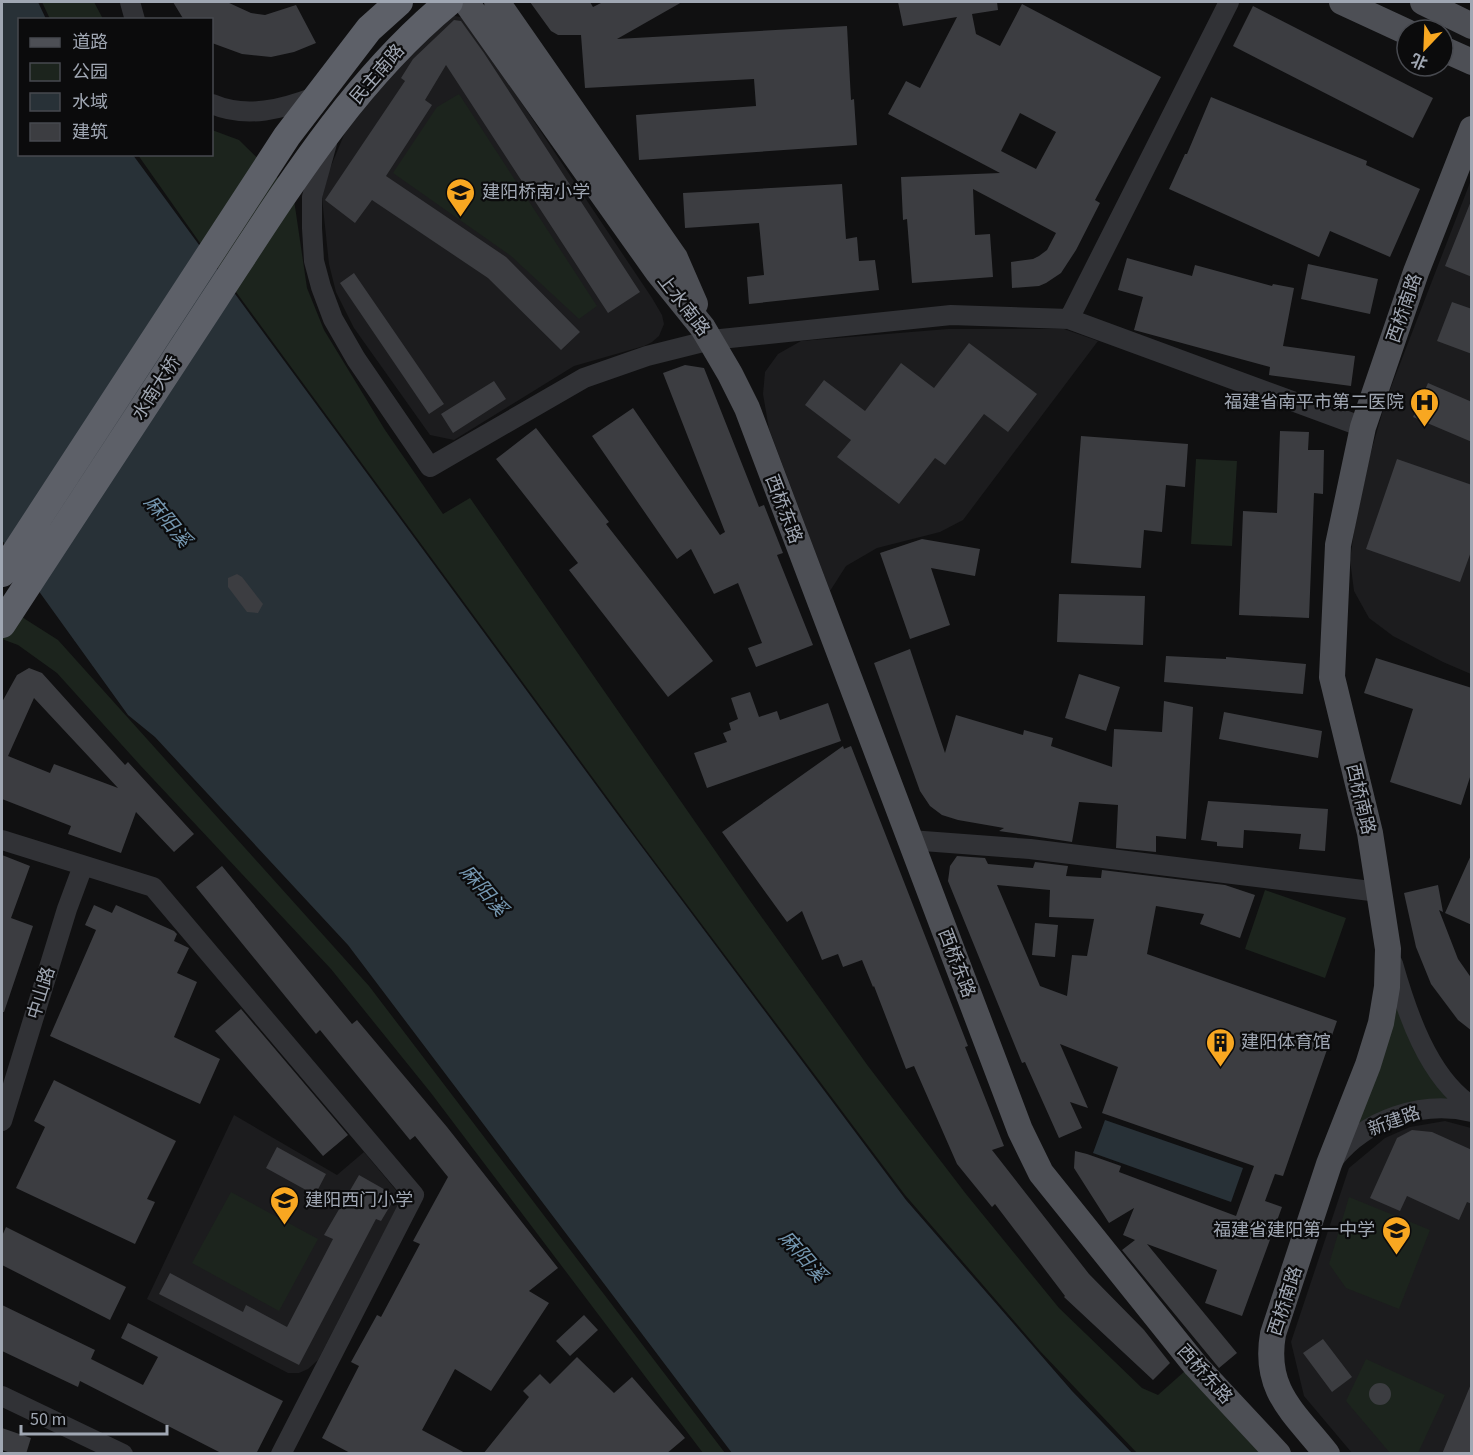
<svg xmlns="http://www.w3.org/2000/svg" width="1473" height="1455" viewBox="0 0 1473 1455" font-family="'Source Sans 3','Noto Sans SC',sans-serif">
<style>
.built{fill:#1c1c1e}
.green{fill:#1c241d}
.water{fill:#283137}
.building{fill:#3c3d41;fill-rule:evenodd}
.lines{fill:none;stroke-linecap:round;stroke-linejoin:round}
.minor{stroke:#313236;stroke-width:20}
.major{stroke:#4d4f55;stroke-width:26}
.highway{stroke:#5d6068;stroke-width:28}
.labels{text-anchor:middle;stroke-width:4.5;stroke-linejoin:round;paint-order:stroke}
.street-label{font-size:18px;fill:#a0a7b3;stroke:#0b0b0c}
.poi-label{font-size:18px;fill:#a0a7b3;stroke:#0b0b0c;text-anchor:start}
.water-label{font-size:20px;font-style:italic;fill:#7597b0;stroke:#0b0b0c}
</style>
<rect width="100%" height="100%" fill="#101011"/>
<path class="built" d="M450,15L465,18L652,298L662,315L664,324L659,336L652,342L644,346L574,366L454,440L430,435L354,328L336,292L329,264L322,198L329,171L348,125L399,63Z
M1471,180V674L1443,662L1393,636L1369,618L1354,591L1350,560L1355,525L1370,455L1386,400Z
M948,329H1064L1098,341L963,520L940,532L877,548L846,566L830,591L769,429L763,394L765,372L778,354L801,341Z
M234,1115L337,1175L364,1152L400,1195L398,1205L318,1360L308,1369L299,1373H288L147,1299Z
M1445,1121L1471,1128V1453H1352L1304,1396L1291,1342L1349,1168L1385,1138L1410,1127Z"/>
<path class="green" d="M42,2H94L103,19H50Z
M459,94L597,306L579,319L511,256L393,173L437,107Z
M212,130L239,140L293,193L307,288L324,330L385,430L443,514L470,498L748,898L868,1066L966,1194L1059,1308L1142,1388L1158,1395L1185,1371L1265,1453H1137L1040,1351L905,1195L637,838L200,243L138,155L212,154Z
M1196,459L1237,461L1232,546L1191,544Z
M2,601L25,619L58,640L369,986L725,1453H703L431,1093L331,969L140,765L57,673L18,645L2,639Z
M1265,890L1346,918L1325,978L1245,949Z
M1396,1000L1450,1099L1357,1126Z
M231,1192L318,1239L279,1311L192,1263Z
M1349,1197L1430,1230L1399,1309L1346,1288L1329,1264Z
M1366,1359L1445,1395L1418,1453H1390L1346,1401Z"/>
<path class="water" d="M2,2H38L46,19L20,20V154L133,155L618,815L906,1200L1072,1391L1132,1453H732L348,945L155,737L128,715L2,540Z
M1105,1120L1243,1168L1231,1202L1093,1153Z"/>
<path class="building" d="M173,2H227L251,13L265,15L296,5L316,43L294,52L271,57L242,54L212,43V20H184Z
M530,2H590L593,7L603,2H682L617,39L847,26L851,100L854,99L857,145L639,160L636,115L756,106L754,79L585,88L581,35H558L551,31Z
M898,2H997L998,10L972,14L976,34L1000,46L1022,4L1161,77L1095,200L1100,203L1076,250L1061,273L1046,283L1039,286L1012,288L1011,262L1033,259L1039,256L1047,250L1056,233L973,189L975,235L990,234L993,277L912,283L907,219L903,220L901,177L1000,173L888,114L906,81L920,88L957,17L903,26ZM1020,113L1056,132L1036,169L1001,151Z
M1253,6L1433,98L1413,138L1233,46Z
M454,20L461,21L484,53L640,292L608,313L446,65L425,100L432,105L386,176L506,257L580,332L561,350L488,278L372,200L355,223L325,200L405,81L401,78L413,59Z
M1211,97L1367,161L1366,165L1420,189L1390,257L1330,231L1319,257L1169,189L1185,154H1187Z
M842,184L846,239L857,237L859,261L875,260L879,290L749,304L747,277L764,275L759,223L685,228L683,193Z
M1471,201H1472V277L1445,266Z
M1127,258L1192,276L1195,265L1272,286L1273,284L1294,288L1283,346L1355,356L1351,386L1269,375L1270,367L1134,330L1143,297L1118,290Z
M1308,264L1378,279L1370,314L1301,299Z
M354,273L444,404L429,414L340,283Z
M1452,302L1472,309V354L1437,341Z
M969,343L1037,394L1008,432L984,414L945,465L935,458L899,504L837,457L851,440L805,405L824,380L865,411L901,363L934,388Z
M685,365L704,368L759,507L764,505L783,553L777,555L813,645L756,667L748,648L762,643L738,583L714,594L691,549L677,559L592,436L633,408L720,535L725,532L663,373Z
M494,381L506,399L453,433L441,414Z
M1428,383L1472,402V442L1413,417Z
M536,428L609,522L606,524L713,661L668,697L569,570L578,563L496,459Z
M1280,431L1309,432L1308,450H1324L1323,494L1314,493L1309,618L1239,615L1243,511L1277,513Z
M1081,436L1188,444L1185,487L1166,485L1162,532L1144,530L1141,568L1071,563Z
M1397,459L1472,485V549L1460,582L1366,549Z
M922,539L980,549L975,576L931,568L950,625L910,639L880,553Z
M237,574L242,577L263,604L258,613L247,612L228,587V578Z
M1059,594L1145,596L1143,645L1057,642Z
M910,649L945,753L956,715L1023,735L1024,730L1053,738L1051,746L1112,767L1114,729L1162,732L1164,701L1193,707L1186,839L1156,836V852L1116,848L1118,805L1079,802L1072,842L999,831L1004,828L958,820L942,815L930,806L920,791L874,663Z
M1166,656L1226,659V657L1306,664L1303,694L1164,682Z
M1376,658L1472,688V771L1461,805L1390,782L1413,709L1364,693Z
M29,668L42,673L125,765L128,762L194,834L174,852L136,812L121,853L68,834L71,826L2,799V702L17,675ZM34,698L118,788L54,764L50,773L8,756Z
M1079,674L1120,687L1106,731L1065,718Z
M750,692L759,717L777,711L780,720L828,703L841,741L707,788L694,753L727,742L723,733L731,730L729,723L738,719L731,698Z
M1224,712L1322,731L1318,758L1219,739Z
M843,746L844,749L851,746L968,1046L965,1047L1004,1146L992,1150L1089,1274L1144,1330L1170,1363L1153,1380L1064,1297L1065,1296L995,1204L992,1207L957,1164L914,1066L906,1069L874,986L873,987L862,960L843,967L838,954L822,960L802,911L787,922L722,832Z
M1208,801L1328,809L1325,851L1299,849L1301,834L1244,830L1243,848L1217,846V842L1201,840Z
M1472,853V925L1445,913Z
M2,855L30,866L11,918L33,926L4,1012H2Z
M957,856L985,858L988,864L1033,868L1035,862L1068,866L1066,876L1101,878L1102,870L1225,885L1255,895L1240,938L1200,924L1204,914L1156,906L1147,954L1337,1021L1283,1176L1275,1174L1265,1201L1282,1207L1242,1316L1205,1303L1217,1270L1147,1244L1237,1353L1219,1368L1122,1250L1135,1240L1123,1235L1134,1208L1109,1223L1074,1168L1075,1151L1087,1154L1121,1166L1119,1172L1236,1216L1254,1166L1102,1113L1118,1067L1060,1044L1088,1108L1070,1102L1082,1128L1059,1138L1025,1062L1022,1063L948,881L950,866ZM997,885L1050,890L1049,917L1094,919L1087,956L1072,955L1067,996L1040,986Z
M222,866L352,1024L357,1020L447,1127L558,1268L529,1291L549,1303L491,1391L455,1369L422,1430L467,1454H352L322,1438L359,1366L351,1362L377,1315L381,1317L420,1244L413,1241L448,1177L415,1136L410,1140L320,1030L316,1034L196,887Z
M1438,885L1443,912L1439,910L1458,959L1472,979V1031L1458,1020L1431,984L1416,947L1404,893Z
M94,905L112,913L116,905L174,931L177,934L174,941L189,948L177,973L197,982L174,1037L220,1059L200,1104L50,1036L96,930L85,925Z
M1035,923L1058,925L1055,957L1032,955Z
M241,1009L348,1135L323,1156L215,1031Z
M54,1080L176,1141L147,1199L155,1202L135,1244L16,1188L45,1127L34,1121Z
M1412,1130L1432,1132L1472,1150V1204L1467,1202L1459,1220L1407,1196L1400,1211L1370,1198L1397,1138Z
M277,1147L326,1174L315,1195L266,1168Z
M359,1175L396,1196L381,1221L376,1219L299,1365L159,1294L170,1273L243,1312L246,1305L287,1327L333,1239L324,1235Z
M6,1227L126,1287L110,1320L2,1265V1236Z
M2,1305L95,1350L91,1359L143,1385L158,1357L121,1338L128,1323L283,1401L256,1454H223L80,1381L78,1387L2,1351Z
M584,1315L598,1330L570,1356L556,1341Z
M1323,1339L1352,1377L1332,1392L1303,1353Z
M577,1357L614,1393L632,1377L685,1438L666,1454H483L529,1397L523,1391L540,1374L550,1384Z
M1369 1394a11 11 0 1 1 22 0a11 11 0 1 1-22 0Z
M1471,1384L1472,1454H1442Z
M2,1428L31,1438L26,1454H13L2,1450Z"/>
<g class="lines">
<path class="minor" d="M130,2L135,20
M212,104C247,119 283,109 317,96
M327,143L312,197V228L314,261L321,287L333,319L356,359L430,467L584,378L647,356L711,340L951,315L1069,319L1363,427
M1069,319L1229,2
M2,840L153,887L414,1195L281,1454
M910,840L1030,849L1379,892
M1393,964C1406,1010 1428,1078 1472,1106
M2,1121L67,909L83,866
M1334,1159C1366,1119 1422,1100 1472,1112
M2,1396L123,1454"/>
<path class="major" d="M466,2L657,271L703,328L730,374L747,408L1020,1130L1041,1173L1196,1366L1278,1454
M497,2L675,258L695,304
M1342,2L1407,32
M1423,2L1472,26
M1443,49L1472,62
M1327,1454C1295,1413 1263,1391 1273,1334L1329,1164L1368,1065L1381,1023L1387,987L1388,949L1370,833L1332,677L1338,545L1363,427L1416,272L1472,129"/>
<path class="highway" d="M2,573L287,136L369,29L399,2
M2,624C73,515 145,406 216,297C285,192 352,82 449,2"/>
</g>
<defs>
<symbol id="school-pin" viewBox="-11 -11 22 30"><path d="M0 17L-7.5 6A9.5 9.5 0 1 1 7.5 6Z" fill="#f8a721" stroke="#0b0b0c"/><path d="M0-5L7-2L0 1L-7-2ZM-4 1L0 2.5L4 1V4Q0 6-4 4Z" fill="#111"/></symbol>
<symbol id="hospital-pin" viewBox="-11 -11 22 30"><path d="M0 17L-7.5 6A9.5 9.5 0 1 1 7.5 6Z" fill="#f8a721" stroke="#0b0b0c"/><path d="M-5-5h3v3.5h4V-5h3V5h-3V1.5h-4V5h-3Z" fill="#111"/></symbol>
<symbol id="building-pin" viewBox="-11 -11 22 30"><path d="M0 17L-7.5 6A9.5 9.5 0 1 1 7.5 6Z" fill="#f8a721" stroke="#0b0b0c"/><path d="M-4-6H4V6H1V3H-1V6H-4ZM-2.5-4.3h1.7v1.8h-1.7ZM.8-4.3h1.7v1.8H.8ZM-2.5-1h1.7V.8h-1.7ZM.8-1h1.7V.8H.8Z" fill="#111"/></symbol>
</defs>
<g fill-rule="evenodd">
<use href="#school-pin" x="444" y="176" width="33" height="45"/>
<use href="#hospital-pin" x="1408" y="386" width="33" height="45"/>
<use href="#building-pin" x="1204" y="1026" width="33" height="45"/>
<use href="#school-pin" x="268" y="1184" width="33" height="45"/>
<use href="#school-pin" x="1380" y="1214" width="33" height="45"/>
</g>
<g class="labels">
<g class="street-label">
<text transform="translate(377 74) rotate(-49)" y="6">民主南路</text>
<text transform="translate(684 305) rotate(52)" y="6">上水南路</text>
<text transform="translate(1404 308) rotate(-71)" y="6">西桥南路</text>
<text transform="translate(156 388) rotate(-57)" y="6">水南大桥</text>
<text transform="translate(784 509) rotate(69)" y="6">西桥东路</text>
<text transform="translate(1361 799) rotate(77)" y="6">西桥南路</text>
<text transform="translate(957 963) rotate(69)" y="6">西桥东路</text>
<text transform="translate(41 993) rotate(-73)" y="6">中山路</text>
<text transform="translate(1394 1121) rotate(-20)" y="6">新建路</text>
<text transform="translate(1285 1301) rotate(-72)" y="6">西桥南路</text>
<text transform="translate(1205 1374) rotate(48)" y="6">西桥东路</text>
</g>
<g class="poi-label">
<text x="482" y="198">建阳桥南小学</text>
<text x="1404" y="408" text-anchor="end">福建省南平市第二医院</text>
<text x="1241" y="1048">建阳体育馆</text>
<text x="305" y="1206">建阳西门小学</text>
<text x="1375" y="1236" text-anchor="end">福建省建阳第一中学</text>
</g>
<g class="water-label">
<text transform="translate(168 521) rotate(50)" y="7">麻阳溪</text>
<text transform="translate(484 890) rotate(49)" y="7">麻阳溪</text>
<text transform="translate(803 1256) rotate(49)" y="7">麻阳溪</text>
</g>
</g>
<rect width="1473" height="1455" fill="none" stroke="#a0a7b3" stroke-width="6"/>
<rect x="18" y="18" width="195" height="138" fill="#0b0b0c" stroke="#47494f" stroke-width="1.5"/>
<rect x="30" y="38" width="30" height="9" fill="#4d4f55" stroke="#47494f" stroke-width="1.5"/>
<text x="72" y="48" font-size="18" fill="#a0a7b3">道路</text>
<rect x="30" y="63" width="30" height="18" fill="#1c241d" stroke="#47494f" stroke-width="1.5"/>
<text x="72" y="78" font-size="18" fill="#a0a7b3">公园</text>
<rect x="30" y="93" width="30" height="18" fill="#283137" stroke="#47494f" stroke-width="1.5"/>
<text x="72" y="108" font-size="18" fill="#a0a7b3">水域</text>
<rect x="30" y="123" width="30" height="18" fill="#3c3d41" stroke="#47494f" stroke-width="1.5"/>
<text x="72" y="138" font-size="18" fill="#a0a7b3">建筑</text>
<g transform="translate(1425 48) rotate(203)"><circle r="28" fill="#0b0b0c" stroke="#47494f" stroke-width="1.5"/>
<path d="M0-4.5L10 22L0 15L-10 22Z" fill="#f8a721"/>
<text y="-9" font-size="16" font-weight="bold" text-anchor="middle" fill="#a0a7b3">北</text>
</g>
<path d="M21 1425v9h146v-9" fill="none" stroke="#a0a7b3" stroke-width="3"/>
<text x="30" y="1425" font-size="18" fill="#a0a7b3" stroke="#0b0b0c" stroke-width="4.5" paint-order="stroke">50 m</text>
</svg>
